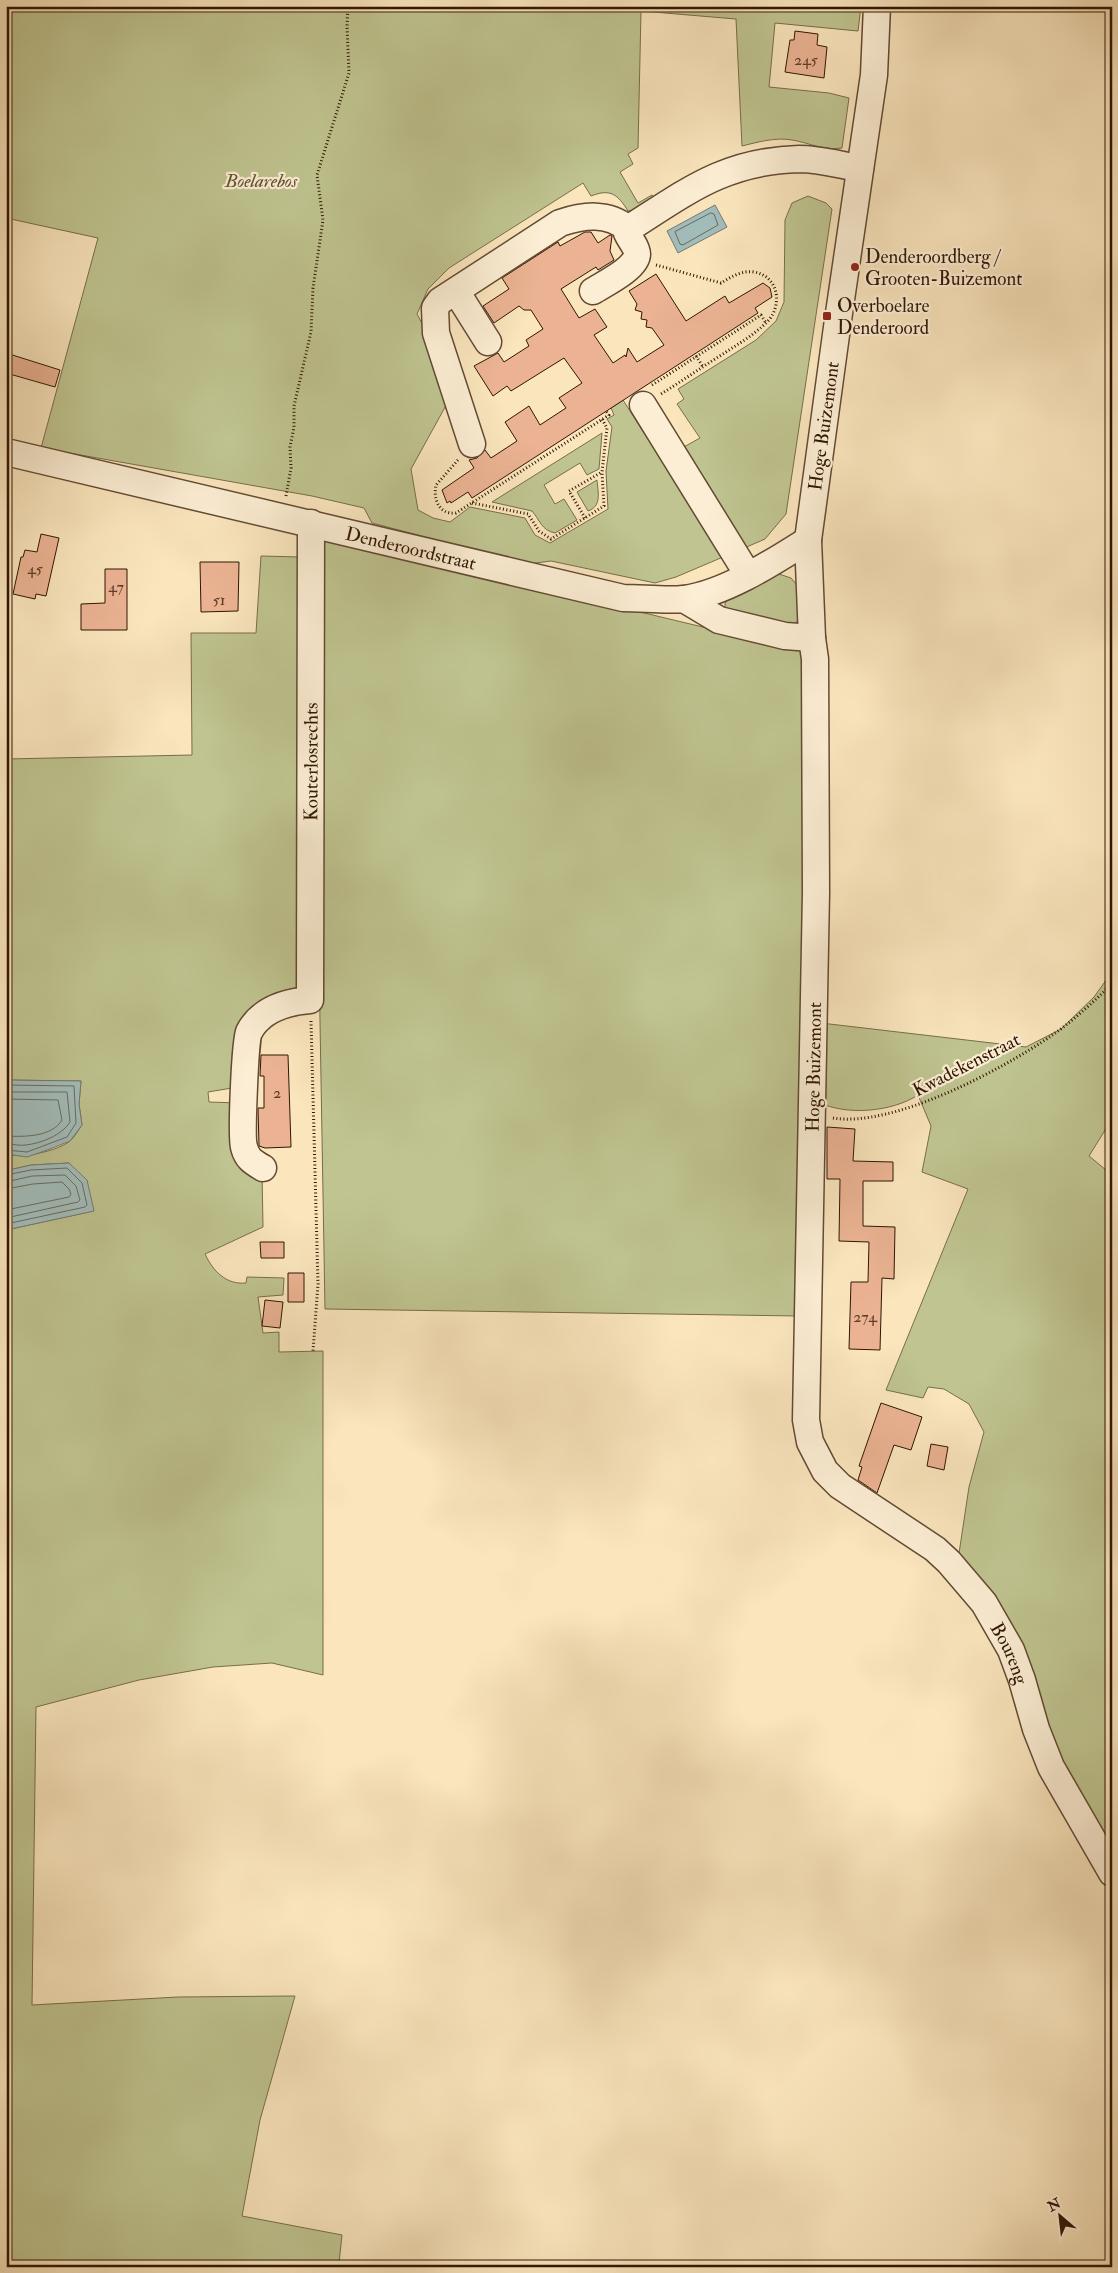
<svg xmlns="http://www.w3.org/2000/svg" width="1118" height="2273" viewBox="0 0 1118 2273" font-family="'IM FELL Double Pica',serif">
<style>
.green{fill:#bfc490;stroke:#786d4a}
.water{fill:#a2bdbb;stroke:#747a71}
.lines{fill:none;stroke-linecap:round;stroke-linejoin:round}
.shore{stroke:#696a5f;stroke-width:1}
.building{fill:#ebb393;stroke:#301603}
.minor-casing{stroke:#624a32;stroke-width:29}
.path{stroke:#301603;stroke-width:3;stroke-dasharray:1 2.5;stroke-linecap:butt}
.minor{stroke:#fceed4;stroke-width:26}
.poi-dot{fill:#8f2418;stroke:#fceed4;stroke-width:2}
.labels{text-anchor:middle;stroke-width:4.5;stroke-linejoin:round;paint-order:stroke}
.number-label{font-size:16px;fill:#5f3d27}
.park-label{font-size:19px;font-style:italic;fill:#625334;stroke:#fceed4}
.poi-label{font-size:19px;fill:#301603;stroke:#fceed4;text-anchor:start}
.street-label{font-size:19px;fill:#301603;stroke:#fceed4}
</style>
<rect width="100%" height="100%" fill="#fae5bd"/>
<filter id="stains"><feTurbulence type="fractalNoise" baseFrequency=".004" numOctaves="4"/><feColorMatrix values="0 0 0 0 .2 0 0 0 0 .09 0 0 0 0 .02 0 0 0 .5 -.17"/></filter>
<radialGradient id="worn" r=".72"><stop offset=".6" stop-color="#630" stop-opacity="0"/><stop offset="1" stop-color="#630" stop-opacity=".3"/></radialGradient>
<path class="green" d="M6,6H861L858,31L775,23L769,87L829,93L849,98L842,148C824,151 810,143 792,140C776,137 758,142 742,146L736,19L641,11L638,148L628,154L633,164L620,172L638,203L652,195L654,198L634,210L628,211C618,195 611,188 591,196L583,183L449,268L428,289L417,314L424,327L449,400L411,469L418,510L433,518L450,522L470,507L525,518L535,535L550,543L608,509L606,471L612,427L607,419L614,415L611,408L623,400L723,557L676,577L655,583L551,561L528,564L372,523L364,508L312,496L41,448L98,238L6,218Z
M808,196L826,203L832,209L786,514L765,539L742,549L682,448L700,438L677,404L684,399L678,389L756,340L776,321L784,302L785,220L792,203Z
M602,433L599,469L587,475L580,463L544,485L555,504L564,499L577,520L555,533C541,530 540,520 532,511L492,502Z
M597,480C598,493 602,506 588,511L577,492Z
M323,536L807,652L798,1316L325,1309L319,963Z
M261,556L301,557L298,986L258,1008L238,1087L208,1092L209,1102L239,1103L262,1172L263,1227L205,1254C213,1271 226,1285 246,1283L247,1277L284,1278L283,1295L258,1297L263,1333L279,1332V1352L323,1351V1675L272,1663L213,1667L139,1680L36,1707L32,2005L178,1997L295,1996L260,2120L242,2216L342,2235L339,2263L337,2267H6V1230L93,1211L69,1163L31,1165L9,1170L6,1173V1154C21,1159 58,1151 70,1141C75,1137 78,1130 82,1125L79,1104L81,1081L6,1080V759L192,755L191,633H256Z
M779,574L791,578L798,586L799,620L791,626L725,609V603L731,596Z
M1112,972V1119L1089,1156L1112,1175V1857L958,1560L969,1487L984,1432L969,1404L944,1389L928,1387L923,1398L886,1390L968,1189L922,1172L931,1126L918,1095C892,1112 846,1116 818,1102L821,1023L1026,1047L1061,1029L1094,997Z"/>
<path class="water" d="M715,205L727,227L678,253L667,231Z
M6,1080L81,1081L79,1104L82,1125L70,1141L50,1149L27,1157L6,1154Z
M69,1163L87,1180L94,1211L6,1230V1173L9,1170L31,1165Z"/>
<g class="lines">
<path class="shore" d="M711,213L714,214L718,225L683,245L680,244L675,232Z
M6,1085L74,1086L76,1123L67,1137L27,1152L6,1150
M6,1092H67L70,1122C62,1135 42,1143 26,1145C20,1146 13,1144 6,1144
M6,1099L58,1100L62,1120C52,1137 24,1137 6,1136
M6,1175L31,1170L67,1168L82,1183L87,1205L85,1207L6,1224
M6,1182L32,1176L65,1175L76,1186L80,1200L78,1202L6,1218
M6,1189L33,1184L62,1182L69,1189L71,1194L69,1197L6,1210"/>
</g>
<path class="building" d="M795,31L818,34L817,45L827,47L824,78L785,72L790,40H794Z
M585,232H591L598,243L610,235L612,236L610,251L614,260L598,270L596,267L561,289L579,318L595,309L607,327L594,335L613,363L625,355L626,357L628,348L637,362L664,345L652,328L646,327L647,320L641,319L642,312L635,310L637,304L629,291L656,274L686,321L725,296L729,303L763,283L770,288L772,297L755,308L758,313L472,498L468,492L451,503L450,501L447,503L442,490L474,468L469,460L477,458L485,450L491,458L517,441L505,422L529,406L540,425L566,408L559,398L582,383L564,358L511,391L507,386L493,396L474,366L498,353L504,362L529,346L526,340L543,329L531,310H524L519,306L494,323L483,306L509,289L502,278L558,242L560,246Z
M6,353L60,370L55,387L6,373Z
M41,534L59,538L46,596L36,594L35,599L13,594L21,557H23L25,550L37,552Z
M200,562H239L238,611L201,612Z
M105,569H127V630H81V604L105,603Z
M261,1055H288L291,1147L265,1148L259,1146L258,1108H264V1076H260Z
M827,1127L855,1129L853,1161L893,1162V1181H863V1226L895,1227L894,1279L882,1278L880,1350L849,1349L851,1282H868L869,1242L839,1241L840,1179H827Z
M260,1242H284V1258H261Z
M288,1273H304V1302H288Z
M265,1300L283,1302L280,1328L262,1326Z
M881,1403L922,1417L911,1450L894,1445L877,1493L858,1480L862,1467L859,1466Z
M931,1444L948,1447L944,1470L927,1466Z"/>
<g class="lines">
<defs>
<g id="minor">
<path id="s1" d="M877,6L874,75L838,320L808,540L812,638L815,659L816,892L806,1420L810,1442L825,1471L840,1486L935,1549L949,1562L984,1603L1011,1650L1022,1680L1036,1729L1051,1767L1112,1873"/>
<path d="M456,291L488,342"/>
<path d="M593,291C604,284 637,268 637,254C637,247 630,240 627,233L628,229C688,191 725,161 799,159C820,159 840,165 860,168"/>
<path d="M643,405L748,575"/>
<path d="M472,444L436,333L435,308L440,301L560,223C584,215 608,212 628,229"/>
<path id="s2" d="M6,452L623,598C643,598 665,601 684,599C726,593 773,562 808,540"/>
<path d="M684,599L719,620L785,636L812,638"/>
<path id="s3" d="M263,1168C253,1162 247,1159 244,1147C241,1137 245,1041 249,1032C261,1009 286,1002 310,1000L311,523"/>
</g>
</defs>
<use href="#minor" class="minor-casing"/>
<path class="path" d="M656,265L721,283C731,277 742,270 754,272C779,276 783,306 767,322C754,335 738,344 723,354C702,367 682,381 661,394
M696,356L703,367
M652,385L761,315L766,323
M458,460L436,485C433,499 439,515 456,513L609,415L606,411
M286,496L291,468L290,447L294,427V406L311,332L313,288L323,220L317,175L349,73L347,26L348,6
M472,503L528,514L539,531L551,539L604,506L602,472L607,428L602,419
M585,518L569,491L602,472
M311,1021L318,1284L313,1351
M833,1118C893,1128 1001,1070 1051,1036C1073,1021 1093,1002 1112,984"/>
<use href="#minor" class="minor"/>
</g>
<g class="poi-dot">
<circle cx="855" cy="267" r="5"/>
<rect x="822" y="311" width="10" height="10" rx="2.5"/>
</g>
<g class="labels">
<g class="number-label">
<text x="806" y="65">245</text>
<text x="35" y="574">45</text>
<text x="116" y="592">47</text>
<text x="219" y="605">51</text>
<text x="277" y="1098">2</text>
<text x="865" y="1322">274</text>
</g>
<g class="park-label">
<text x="261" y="187">Boelarebos</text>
</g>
<g class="poi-label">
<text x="865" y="263">Denderoordberg /<tspan x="865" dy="22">Grooten-Buizemont</tspan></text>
<text x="837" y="312">Overboelare<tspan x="837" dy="22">Denderoord</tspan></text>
</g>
<g class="street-label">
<text transform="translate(823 426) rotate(-82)" y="7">Hoge Buizemont</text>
<text dy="7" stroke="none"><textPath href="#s2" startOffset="416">Denderoordstraat</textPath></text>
<text dy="7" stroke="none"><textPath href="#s3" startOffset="455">Kouterlosrechts</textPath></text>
<text transform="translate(966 1064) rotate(-27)" y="7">Kwadekenstraat</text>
<text transform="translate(813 1067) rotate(-89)" y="7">Hoge Buizemont</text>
<text dy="7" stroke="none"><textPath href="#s1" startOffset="1739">Boureng</textPath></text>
</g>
</g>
<rect width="1118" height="2273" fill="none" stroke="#fae5bd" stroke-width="25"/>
<rect x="8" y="8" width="1103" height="2258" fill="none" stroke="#301603" stroke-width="2.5"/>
<rect x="12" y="12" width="1093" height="2248" fill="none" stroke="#301603"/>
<g transform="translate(1060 2216) rotate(332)" stroke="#fceed4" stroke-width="4" paint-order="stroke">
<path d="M0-4L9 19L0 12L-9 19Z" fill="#301603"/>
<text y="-8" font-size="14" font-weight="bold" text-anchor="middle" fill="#301603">N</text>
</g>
<rect width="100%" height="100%" filter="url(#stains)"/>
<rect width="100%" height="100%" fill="url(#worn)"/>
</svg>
